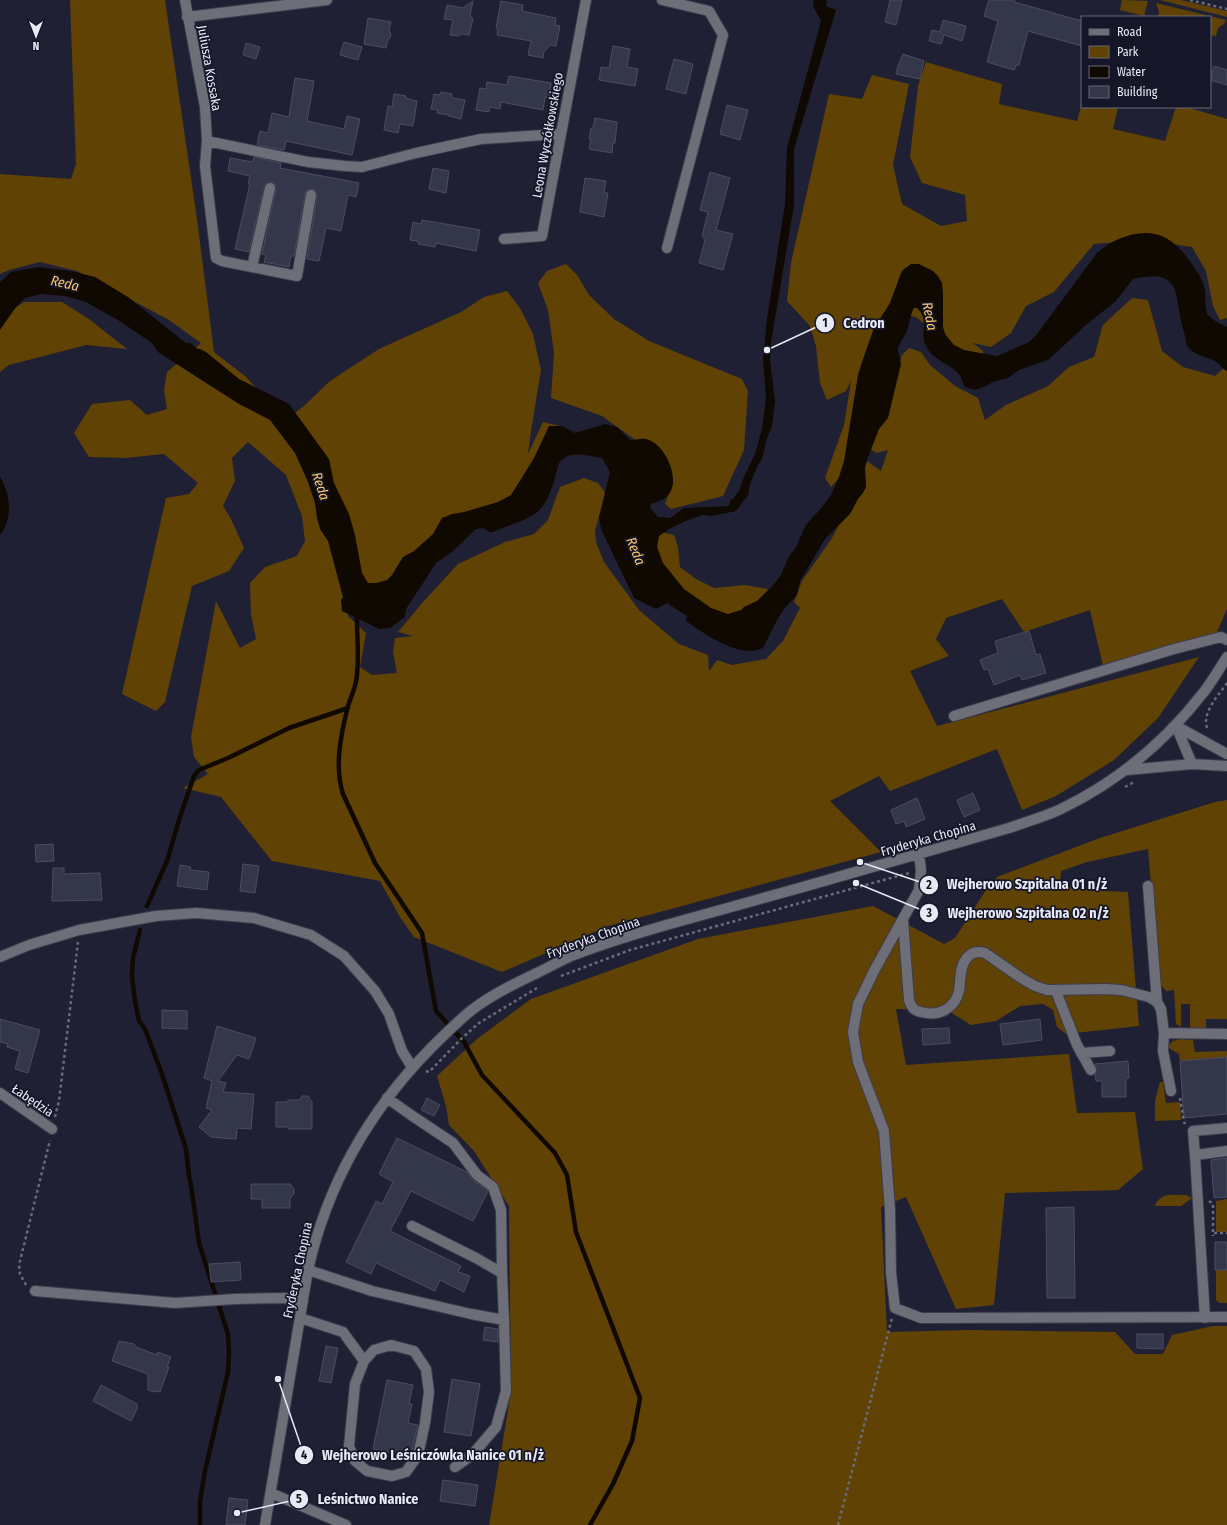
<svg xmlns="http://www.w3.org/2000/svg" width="1227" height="1525" viewBox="0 0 1227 1525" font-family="'Fira Sans Condensed',sans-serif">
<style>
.green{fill:#604304}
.water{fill:#100901}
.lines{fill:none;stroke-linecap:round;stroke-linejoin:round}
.stream{stroke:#100901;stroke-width:4.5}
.building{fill:#34364a;stroke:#4b4d62}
.minor-casing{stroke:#3b3c4e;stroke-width:12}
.path{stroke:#696b7b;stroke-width:2.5;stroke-dasharray:3 3;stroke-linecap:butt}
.minor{stroke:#6d6e78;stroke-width:10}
.labels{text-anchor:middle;stroke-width:3.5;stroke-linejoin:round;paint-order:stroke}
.street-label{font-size:13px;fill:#e7e9f5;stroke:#151729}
.water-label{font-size:14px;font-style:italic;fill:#fac56a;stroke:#151729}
.leader{fill:none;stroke:#e7e9f5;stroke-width:1.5}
.callout-dot{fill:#e7e9f5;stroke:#151729;stroke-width:1.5}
.mark-label{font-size:12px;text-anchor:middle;font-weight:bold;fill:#111}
.callout-label{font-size:14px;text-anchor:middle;font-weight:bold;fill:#e7e9f5;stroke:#151729;stroke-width:3.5;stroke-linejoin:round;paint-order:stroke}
</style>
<rect width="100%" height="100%" fill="#1f2033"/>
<path class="green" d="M70,0H165L197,219L214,352L245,376L275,408L289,418L305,405L330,381L379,349L461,312L484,297L507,291L520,308L533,334L541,370L531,431L528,454L543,422L560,426L535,479L389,587L352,593L348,616L366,633L360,667L372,675L397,673L393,652L395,638L413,636L398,632L423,602L458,564L505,542L534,534L548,520L560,487L584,478L598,483L606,494L595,530L596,542L604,562L639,610L679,644L708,655L709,671L717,660L732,665L766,659L783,641L800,608L794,602L802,581L832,538L857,489L867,461L881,471L888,450L877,453L870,449L890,395L902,355L909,348L921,352L930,365L955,386L978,398L985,420L1006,405L1048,386L1069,367L1094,357L1103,325L1132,298L1148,300L1162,351L1183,367L1215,376L1227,365V609L1216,634L1103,666L1090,610L1024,632L1002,599L946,618L936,639L949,656L910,671L937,726L1199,657L1158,718L1114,760L1056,796L1022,810L997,749L890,791L879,776L830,801L881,852L608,926L502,972L414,937L400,917L380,881L272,861L221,797L183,788L208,774L194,757L191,737L216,601L240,648L256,639L251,614L250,583L265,567L297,556L305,541L302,516L286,475L248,442L232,458L235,481L223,506L231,519L244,548L229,571L192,586L165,702L156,711L122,694L166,498L189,494L198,483L164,454L125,458L89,457L74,433L92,404L130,400L147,415L167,409L164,390L167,372L201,343L169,320L77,271L40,262L9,270L0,274V174L71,179L76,164Z
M1122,0L1148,1L1144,16L1120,10Z
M1160,0H1181L1227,11V17Z
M1156,3L1226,20L1224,24L1218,28L1216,36L1210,35V17H1158L1159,12Z
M926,62L1002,84L999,104L1077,121L1082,103V107H1118L1113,129L1165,141L1176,107H1186L1227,119V318L1220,320L1213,306L1206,271L1192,247L1146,240L1094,244L1054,292L1026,306L1011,333L991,347L973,343L983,351V360L967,357L916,317L901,314L840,477L831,487L825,478L844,425L851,381L846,391L827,400L820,383L816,346L810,326L787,301L791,263L829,94L862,99L872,75L909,84L893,165L902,204L941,226L967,221L965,195L922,183L910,157L918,86Z
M566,264L577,275L589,295L614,319L649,341L742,379L748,391L744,450L723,496L671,509L665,504L673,483L641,444L602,416L551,398L554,353L548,310L538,283L547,271Z
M24,302H62L89,319L127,349L86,345L9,365L0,372V318Z
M637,527L674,535L678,547L680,567L696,579L714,588L745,585L768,589L764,610L704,631Z
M1227,800V1019H1206V1028H1190V1004H1181V1027L1176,1024L1174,990L1166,991L1161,985L1159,977L1148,849L1087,862L1061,871L1060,884L1081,890L1128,892L1139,1026L1066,1034L1057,1027L1053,1010L1043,1004L1020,1006L996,1021L971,1025L947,1010L896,1009L906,1065L1069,1054L1077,1113L1135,1112L1143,1169L1118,1190L1005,1193L994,1305L956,1309L906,1197L881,1207L887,1332L969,1330L1115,1332L1135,1354H1163L1172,1335L1213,1326H1227V1525H489L511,1392L509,1206L474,1151L449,1125L446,1106L437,1076L477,1039L531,999L698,939L873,906L944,944L955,938L986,890L997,877L1100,838L1215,802Z
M1181,1039L1193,1040L1195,1052L1227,1051V1057L1180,1061L1179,1054L1167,1047L1173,1041Z
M1160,1082H1163L1166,1103L1180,1102L1181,1120L1155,1121V1101Z
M1186,1195L1192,1198L1181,1206H1155C1160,1192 1173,1195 1186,1195Z
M1227,1199V1232H1216V1201Z
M1216,1270H1227V1303H1220L1216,1300Z"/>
<path class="water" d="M814,0H827L826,6L836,10L794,149V205L771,343L770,360L775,401L772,426L767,438L762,459L758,465L750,484L748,495L736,511L712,516L702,515L688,520L669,529L659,536L657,547L663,563L684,589L711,608L728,614L741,610L744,607L757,601L773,585L781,575L789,556L795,549L806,525L823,506L831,495L839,477L844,461L858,375L862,362L874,328L890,303L901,273L904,269L911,264H919L933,271L938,276L942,283L943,293V327L945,334L954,345L964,350L997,356L1029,342L1037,334L1097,253C1114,237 1145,226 1166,238C1178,245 1187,256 1194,267C1198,273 1202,279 1204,286C1207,295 1204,305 1207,314L1215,321L1227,327V371C1222,369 1220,364 1215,361C1207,357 1194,355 1188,347C1185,343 1186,337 1184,332C1173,297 1185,267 1133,279L1116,301L1086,325L1048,360L1019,370L1008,378L993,382L982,388L974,390L965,387C962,382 962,377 957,372C947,363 932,359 926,346C919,333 930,320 917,308H914L912,312L907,331L898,347V351L901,364L888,418L879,429L867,460L865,468L866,487L863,493L858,499L850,514L825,539L800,581L797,595L784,609L777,620L763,648C760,649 755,651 751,651C729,651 703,633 686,621L687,616L667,603L656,609L634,598L601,529L599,517L610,472L602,458C588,456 569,449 559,463C554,480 550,505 533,515C521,522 506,526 493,532H489L483,528L476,529L452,552L436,563L406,609L405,617L390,628L379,629L342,611L341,600L343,597L328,541L320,529L317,518L315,503L308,482L295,453L270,420L239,404L189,372L158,352L152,343L118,320L86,302L65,296L40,294L33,296L25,298L16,307L0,330V282L11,272L38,267L71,271L95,277L128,297L186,343H190L198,349H200L206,352L239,379L289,404L329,459L334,483L349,514L355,535L362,573L368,583H376L387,580L392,575L403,557L414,551L433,534L442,518L452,514L464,512L498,502L511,495L534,458L549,426H562L575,433L605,424L617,427L630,440C635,440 641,438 646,439C666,443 684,485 665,498C662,501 655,502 651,504L650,508L658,517L670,518L684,508L729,506L730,500L733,499L739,491L743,479L755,454L762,429L766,398L763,360L767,319L785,204L787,148L821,21L813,6Z
M0,477C11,495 13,519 0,535Z"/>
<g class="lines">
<path class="stream" d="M359,613L357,619C357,637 359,656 357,674C357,685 351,696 348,706C341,734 334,766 343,794L375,863L422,933L436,1011L464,1042L482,1075L555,1153L567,1175L576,1232L640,1398L632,1441L613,1484L590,1525
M147,906L167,861L179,820L194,776L199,770L228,758L289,728L348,708
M140,930L133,958L132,977L135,1001L139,1021L145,1029L162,1074L186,1149L189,1176L191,1185L199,1243L228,1334L229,1353L228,1372L205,1471L200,1501V1525"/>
</g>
<path class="building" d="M890,0H902L896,25L885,22Z
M989,0H1015L1014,2L1082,21V46L1028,31L1019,65H1016L1014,70L987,62L998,21L984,16Z
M473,1L470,15L473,19L469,35L462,34L458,36L450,35L453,20L444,19L447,5L463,8Z
M501,1L523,5L522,11L556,18L555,25L560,26L556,46L550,45L544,52L543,58L528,55L531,41L497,35L498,28H496Z
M368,18L391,22L389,30L391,34L390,38L388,39L386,48L364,44Z
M943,20L966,26L962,41L944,35L941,44L929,41L932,30L940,32Z
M344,42L362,47L358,60L340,55Z
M246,43L260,47L256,59L243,55Z
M613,46L630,49L627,67L638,69L635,86L599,80L601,67L609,68Z
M903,54L924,61L920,79L896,74L898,66Z
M674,59L693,64L686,94L666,89Z
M1214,66L1227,70V85L1210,80Z
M509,76L551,83L549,98L545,97L543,110L501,102L500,109L490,107L489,112L476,110L480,88L486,89L487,82L507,85Z
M295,78L314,81L307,121L344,129L347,116L360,119L352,155L286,141L284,150L257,145L260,131L268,133L272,113L289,117Z
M441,92L452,94V98L465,100L461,119L449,116V115L437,113L438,110L431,109L434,94L440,95Z
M394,94L406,96L405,98L417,101L413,126L400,124L398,133L384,130L388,106L392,107Z
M727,105L748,110L740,140L720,134Z
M595,118L617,122L615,143H613L612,153L589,149L591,139H589L591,128H593Z
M254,157L281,163L280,168L359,183L356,197L348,195L341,231L326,228L319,261L307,259L317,196L315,190L312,189L306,191L305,194L294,256H291L289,267L264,262L266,255L262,254L276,189L275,184L271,182L266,183L264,187L249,252L235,249L250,184H248L250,176L228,171L230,158L253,162Z
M433,168L449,171L446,193L429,189Z
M710,172L730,178L716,230L733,234L723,270L699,263L705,240L702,236L708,212L700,210Z
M585,178L606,181L604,193H608L604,217L580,212Z
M422,220L480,230L476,251L436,243L435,247L418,244V241L410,240L413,222L421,224Z
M1029,631L1036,655L1040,654L1046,673L1022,680L1020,675L994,685L988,669L984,670L980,660L998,653L995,641Z
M973,793L980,810L964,817L957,800Z
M917,798L925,819L906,827L904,821L896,824L891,810Z
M53,844L54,861L36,862L35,845Z
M243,864L259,866L255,893L240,891Z
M180,865L191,867L190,870L209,872L207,890L177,886Z
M53,868H64V874L100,873L102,900L52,901Z
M162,1010L187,1011V1029L162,1028Z
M0,1019L40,1030L28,1073L15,1069L20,1051L7,1047L8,1044L0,1042Z
M1040,1019L1042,1040L1003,1045L1000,1024Z
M217,1026L256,1038L249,1059L237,1055L218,1081L226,1083L223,1092L254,1094L251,1129L237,1128L236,1139L211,1137L199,1127L212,1110L206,1108L212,1081L204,1078Z
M949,1028L950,1043L923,1045L922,1029Z
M1227,1057V1114L1184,1118L1180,1061Z
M1128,1061L1129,1078H1126V1097H1102V1081H1096L1095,1075L1097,1070L1095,1064Z
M302,1096H308L312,1102V1129H288V1127H276V1102H288V1100H299Z
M427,1098L440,1105L434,1116L421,1110Z
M397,1138L467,1172L473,1180L488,1191L473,1221L411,1191L390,1231L461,1266L458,1272L470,1276L464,1292L440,1280L435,1291L376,1263L371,1274L346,1262L376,1201L382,1204L393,1182L379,1174Z
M1227,1158V1197L1214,1198L1211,1160Z
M251,1184H290L294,1189V1194L290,1198V1208H262V1199H251Z
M1074,1207L1075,1298H1047L1046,1208Z
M1215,1242H1227V1270H1215Z
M240,1262L241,1280L211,1282L209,1264Z
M485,1327L498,1329V1342L483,1340Z
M1137,1334H1163V1349L1137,1348Z
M119,1341L134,1344L136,1347L157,1355L158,1352L171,1357L167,1367H169L160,1392L157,1391L154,1392L148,1390V1374L112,1361Z
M326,1346L338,1348L331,1383L319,1381Z
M452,1379L480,1384L471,1436L444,1432Z
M387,1380L413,1385L409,1404H412L408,1423L418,1425L411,1454L400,1452L399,1454L373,1449Z
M101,1385L137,1404V1409L131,1421L93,1401Z
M443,1480L478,1485L475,1506L440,1501Z
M229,1498L248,1500L245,1525H226Z"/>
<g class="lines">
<defs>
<path id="minor" d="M185,0L205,107L207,141L205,166L216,258L222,261L297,276L311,195
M662,0L709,11L723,35L667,248
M187,17L327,0
M207,141L308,162L345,166L362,167L416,153L481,139L560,134
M504,239L542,236L586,0
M252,267L270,188
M954,716L1174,649L1221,637L1227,640
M1176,726L1227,754
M1176,726L1192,764
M1127,770L1192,764L1227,766
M919,854L921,870L919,890L875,969L858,1004L853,1032L858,1062L884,1131L890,1210L891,1273L895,1308L921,1318L1227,1317
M1148,886L1157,1002
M903,920L909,1000C911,1007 914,1011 921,1012C938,1017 955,1009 959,991C961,980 959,968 966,959C971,952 978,951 985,953L1021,978L1035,986L1047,990L1106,989L1121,990L1149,997L1157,1002L1161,1009L1164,1033L1227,1034
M0,957L29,945L79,930L156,916L196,913L254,918L311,935L344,956L375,991L389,1014L402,1051L412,1067
M1056,991L1077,1045L1091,1070
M1164,1033L1163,1051L1171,1091
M1081,1053L1110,1051
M0,1093L52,1129
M387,1098L411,1115L453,1143L477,1175L493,1187L501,1210L502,1273
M1195,1155L1193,1131L1227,1128
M308,1270L372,1291L471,1314L504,1320L502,1273L476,1258L412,1226
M35,1291L175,1303L235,1299L284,1298L303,1301
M300,1318L343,1332L364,1361
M1205,1318L1195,1155L1227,1151
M391,1345L414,1351L426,1369L429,1392L425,1423L418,1455L406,1472L392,1476L367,1471L355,1461L349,1446L355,1384L364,1361L374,1350Z
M455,1467L472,1455L496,1427L506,1391L504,1320
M271,1493L346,1525
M265,1525L308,1270C327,1185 370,1110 431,1048C444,1035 458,1021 473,1009C493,994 516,983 539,972C549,967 560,961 571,956C628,934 689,919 749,902C836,878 923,853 1009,828C1026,822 1044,817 1061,809C1119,781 1164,743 1203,693C1212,682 1219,669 1227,657"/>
</defs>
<use href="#minor" class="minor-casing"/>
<path class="path" d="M1190,0L1227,9
M1207,728C1202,712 1218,696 1227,683
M1125,787L1134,782
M561,976L630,950L909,873
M426,1071L429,1072L461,1039L479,1023L537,988
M1180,1098L1184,1122L1185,1124
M55,1117L59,1101L78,942
M1209,1201L1213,1204V1236
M1214,1233H1227
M26,1285L20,1274L19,1265L50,1140
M838,1525L892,1318"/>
<use href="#minor" class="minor"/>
</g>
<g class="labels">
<g class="street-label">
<text transform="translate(210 68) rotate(80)" y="5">Juliusza Kossaka</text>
<text transform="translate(547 135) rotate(-80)" y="5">Leona Wyczółkowskiego</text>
<text transform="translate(928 838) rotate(-16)" y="5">Fryderyka Chopina</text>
<text transform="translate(593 937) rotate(-20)" y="5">Fryderyka Chopina</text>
<text transform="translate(33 1100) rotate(34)" y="5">Łabędzia</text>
<text transform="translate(297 1270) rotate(-78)" y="5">Fryderyka Chopina</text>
</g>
<g class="water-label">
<text transform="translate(65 283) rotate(13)" y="5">Reda</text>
<text transform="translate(930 316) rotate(79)" y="5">Reda</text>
<text transform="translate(321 486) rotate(72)" y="5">Reda</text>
<text transform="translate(636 551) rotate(68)" y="5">Reda</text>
</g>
</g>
<path class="leader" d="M767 350L825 323M860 862L929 885M856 883L929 913M278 1379L304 1455M237 1513L299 1499"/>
<g class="callout-dot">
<circle cx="767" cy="350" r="4"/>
<circle cx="860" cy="862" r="4"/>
<circle cx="856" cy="883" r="4"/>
<circle cx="278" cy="1379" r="4"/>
<circle cx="237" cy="1513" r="4"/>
<circle cx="825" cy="323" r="10"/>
<circle cx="929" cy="885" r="10"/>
<circle cx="929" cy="913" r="10"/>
<circle cx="304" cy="1455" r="10"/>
<circle cx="299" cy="1499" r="10"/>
</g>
<g class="mark-label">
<text x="825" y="327">1</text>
<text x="929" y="889">2</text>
<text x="929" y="917">3</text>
<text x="304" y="1459">4</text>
<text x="299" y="1503">5</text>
</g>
<g class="callout-label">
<text x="864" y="328">Cedron</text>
<text x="1027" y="889">Wejherowo Szpitalna 01 n/ż</text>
<text x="1028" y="918">Wejherowo Szpitalna 02 n/ż</text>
<text x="433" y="1460">Wejherowo Leśniczówka Nanice 01 n/ż</text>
<text x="368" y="1504">Leśnictwo Nanice</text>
</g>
<rect x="1081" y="16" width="130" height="92" fill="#151729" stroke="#696b7b"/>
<rect x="1089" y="29" width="20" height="6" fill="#6d6e78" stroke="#696b7b"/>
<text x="1117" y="36" font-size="12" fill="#e7e9f5">Road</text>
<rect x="1089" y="46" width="20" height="12" fill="#604304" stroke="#696b7b"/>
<text x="1117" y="56" font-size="12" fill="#e7e9f5">Park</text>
<rect x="1089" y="66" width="20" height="12" fill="#100901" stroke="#696b7b"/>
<text x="1117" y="76" font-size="12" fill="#e7e9f5">Water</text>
<rect x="1089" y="86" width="20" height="12" fill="#34364a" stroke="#696b7b"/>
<text x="1117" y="96" font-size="12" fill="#e7e9f5">Building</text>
<g transform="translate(36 36) rotate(180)" stroke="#151729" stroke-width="3" paint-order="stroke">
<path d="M0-3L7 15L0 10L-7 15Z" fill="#e7e9f5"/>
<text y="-6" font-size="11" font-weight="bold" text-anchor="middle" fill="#e7e9f5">N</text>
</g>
</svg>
